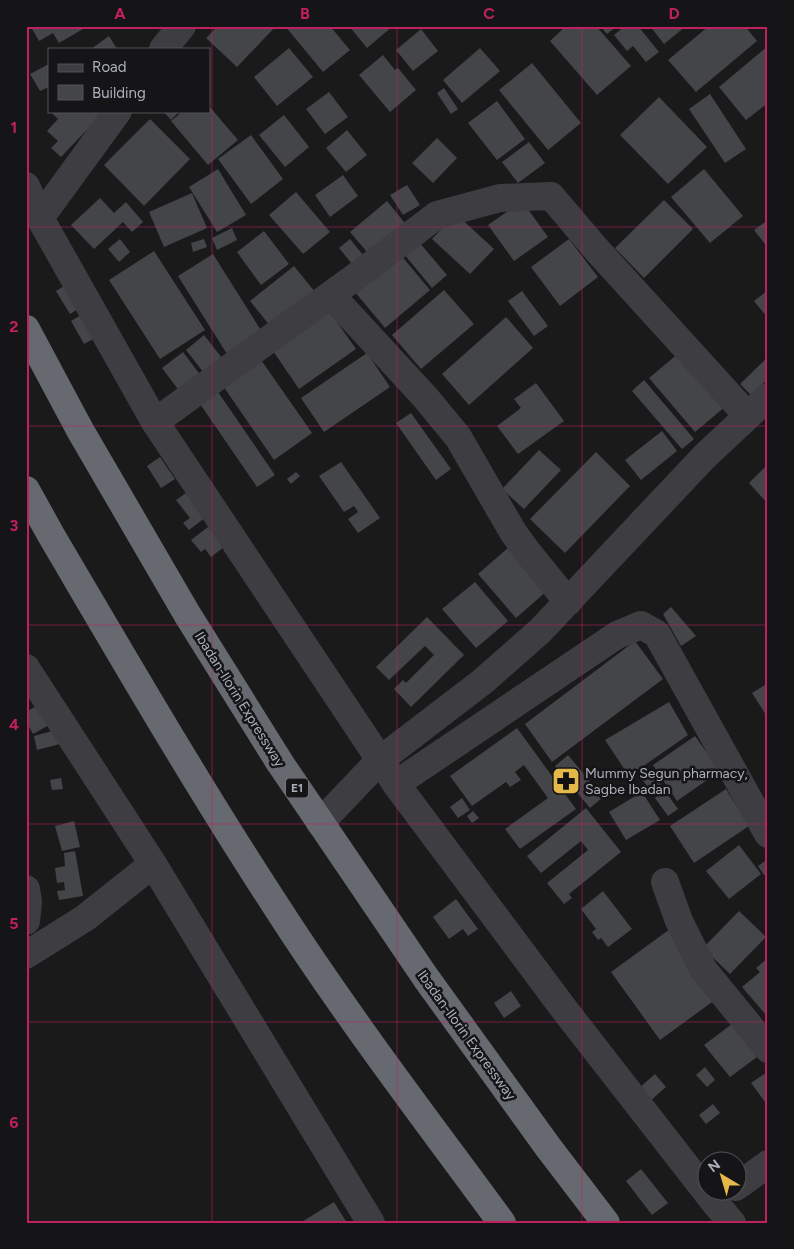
<svg xmlns="http://www.w3.org/2000/svg" width="794" height="1249" viewBox="0 0 794 1249" font-family="Figtree,sans-serif">
<style>
.building{fill:#444548}
.lines{fill:none;stroke-linecap:round;stroke-linejoin:round}
.minor{stroke:#3d3d42;stroke-width:28}
.highway{stroke:#676971;stroke-width:28}
.grid{fill:none;stroke:#c12060;stroke-width:1;stroke-opacity:0.55}
.labels{text-anchor:middle;stroke-width:5;stroke-linejoin:round;paint-order:stroke}
.shield{fill:#151517;stroke:#7f8289;stroke-width:1}
.shield-label{font-size:12px;font-weight:bold;fill:#adb0ba}
.street-label{font-size:14px;fill:#adb0ba;stroke:#151517}
.poi-label{font-size:14px;fill:#adb0ba;stroke:#151517;text-anchor:start}
.neatline{fill:none;stroke:#c12060;stroke-width:2}
.grid-label{font-size:16px;text-anchor:middle;font-weight:bold;fill:#c12060}
</style>
<rect width="100%" height="100%" fill="#1a1a1b"/>
<path class="building" d="M32,26H88L59,43L53,33L39,41L31,27Z
M218,26H276L237,67L206,38Z
M285,26H330L350,50L323,72Z
M349,26H393L367,48Z
M566,26H596L631,66L597,95L550,41Z
M600,26H617L607,34Z
M625,26H638L659,52L646,62L633,46L627,51L614,35Z
M650,26H686L664,44Z
M709,26H745L757,41L696,92L668,60Z
M421,29L438,51L413,71L396,50Z
M109,36L117,49H91Z
M768,46V103L746,120L719,87Z
M289,48L313,77L277,106L254,77Z
M480,48L500,71L462,103L443,80Z
M383,55L395,70L398,68L416,90L390,112L359,75Z
M532,63L581,123L548,150L499,90Z
M49,64V87L40,91L30,74Z
M444,88L458,109L451,114L437,93Z
M329,92L348,117L325,134L306,109Z
M710,94L746,149L725,163L689,109Z
M659,97L707,147L668,184L620,135Z
M497,101L525,139L497,160L468,123Z
M209,106L238,140L208,165L171,121L183,111H209Z
M50,111H105L61,157L51,148L58,141L47,131L58,119Z
M163,111H180L171,120Z
M284,115L309,147L285,167L259,135Z
M150,119L190,159L144,206L104,165Z
M347,130L367,155L346,172L326,148Z
M251,135L283,179L251,204L218,159Z
M437,138L457,158L433,183L412,163Z
M529,142L545,163L518,183L502,162Z
M218,169L246,215L217,232L189,187Z
M704,169L743,216L710,243L671,197Z
M343,175L358,196L330,217L315,195Z
M407,185L420,205L403,215L390,195Z
M296,192L330,232L303,254L269,215Z
M192,193L207,228L164,247L149,212Z
M100,198L114,213L126,202L143,222L132,232L123,222L94,249L71,225Z
M664,200L693,229L644,278L615,248Z
M387,201L408,227L367,252L350,232Z
M522,201L548,237L514,261L488,225Z
M456,214L494,249L470,274L432,239Z
M768,220V248L754,230Z
M232,228L237,240L217,250L212,238Z
M264,231L289,264L261,285L237,252Z
M120,239L130,252L119,262L108,249Z
M204,239L207,247L193,252L191,243Z
M350,239L363,255L352,264L339,248Z
M569,239L598,277L560,306L531,267Z
M419,242L447,275L432,288L404,254Z
M154,251L205,330L160,359L109,280Z
M213,254L262,332L227,354L178,276Z
M400,254L430,290L385,328L355,292Z
M294,266L315,292L271,327L250,301Z
M69,283L83,306L70,314L56,291Z
M444,290L474,324L421,369L392,335Z
M768,290V318L754,301Z
M522,291L548,326L534,336L508,301Z
M88,311L101,335L84,344L71,321Z
M330,312L356,349L299,389L273,351Z
M506,317L533,348L469,405L442,374Z
M204,335L222,358L204,373L186,350Z
M183,352L201,376L180,392L162,368Z
M680,352L726,406L695,432L649,378Z
M367,353L390,387L324,432L301,398Z
M259,357L312,433L274,460L221,383Z
M768,357V379L751,395L740,384Z
M644,380L694,439L682,449L632,391Z
M536,383L564,421L518,454L497,426L521,408L514,399Z
M216,389L275,475L257,487L198,401Z
M411,413L451,469L436,480L396,423Z
M662,431L677,451L641,480L625,460Z
M539,450L561,470L524,509L502,489Z
M596,452L630,486L565,553L530,519Z
M160,457L175,479L161,488L147,466Z
M341,462L380,518L358,533L348,519L358,512L354,506L344,512L319,476Z
M768,464V504L749,483Z
M296,472L300,476L291,484L287,479Z
M186,493L206,517L189,530L183,523L190,518L176,500Z
M208,527L224,547L211,557L205,549L201,552L191,540Z
M509,547L547,591L516,618L478,574Z
M475,582L508,621L476,648L442,609Z
M671,607L696,636L681,646L663,614Z
M427,617L464,655L411,707L394,689L403,680L406,683L434,655L425,646L389,680L376,667Z
M635,641L663,679L552,762L525,724Z
M768,683V718L752,693Z
M669,702L688,735L629,776L605,740Z
M38,705L49,725L33,734L26,721V712Z
M517,728L576,809L520,849L505,829L548,798L524,765L515,772L521,780L510,787L506,782L472,806L450,776Z
M56,730L60,744L37,750L34,736Z
M695,736L720,771L677,801L653,765Z
M568,755L603,797L590,808L555,766Z
M651,771L663,787L653,794L641,778Z
M61,778L63,789L52,790L50,780Z
M726,789L749,826L694,863L670,826Z
M665,791L678,809L668,816L655,798Z
M642,792L660,820L626,840L609,812Z
M462,798L470,810L458,818L450,807Z
M586,808L621,852L569,894L572,898L564,904L547,883L588,850L581,841L541,873L527,856Z
M473,811L479,818L472,823L467,816Z
M74,821L80,847L62,851L55,826Z
M739,845L761,874L729,899L706,871Z
M75,851L83,896L59,900L57,891L65,890L64,882L57,883L55,868L65,866L64,853Z
M768,859V873L764,875L758,866Z
M603,891L632,929L608,947L601,938L598,940L592,932L596,929L581,909Z
M456,899L478,929L468,936L463,929L449,939L433,917Z
M739,911L766,937L730,974L703,948Z
M670,929L719,997L660,1040L611,972Z
M768,958V1013L766,1015L742,987L760,972L756,968Z
M511,991L521,1006L504,1018L494,1003Z
M732,1024L757,1057L730,1077L704,1045Z
M705,1067L715,1080L707,1087L696,1075Z
M767,1072L768,1073V1106L751,1083Z
M655,1074L666,1087L650,1101L639,1088Z
M713,1104L720,1113L706,1124L699,1115Z
M641,1169L668,1203L652,1215L626,1181Z
M334,1202L347,1223H300Z"/>
<g class="lines">
<path class="minor" d="M163,49L182,26
M26,186L40,218L155,422L396,784L564,1009L715,1203L732,1223
M40,218L118,111
M331,295L425,397L458,437L513,532L526,550L568,602
M155,422L362,272L437,215L500,198L551,196L597,250L748,416
M26,668L153,864L371,1223
M396,784L617,635L641,625L657,634L768,834
M320,823L380,760L482,682L540,631L704,457L768,397
M665,882L679,921L703,969L768,1049
M26,889L28,902L26,921
M26,955L85,918L153,864
M736,1187L768,1164"/>
<path class="highway" d="M26,329L80,430L187,614L280,763L426,978L548,1147L606,1223
M26,490L51,535C124,659 197,785 276,906C346,1015 425,1118 502,1223"/>
</g>
<path class="grid" d="M212,26V1223M397,26V1223M582,26V1223M26,227H768M26,426H768M26,625H768M26,824H768M26,1022H768"/>
<defs>
<symbol id="pharmacy-square" viewBox="-11 -11 22 22"><rect x="-9" y="-9" width="18" height="18" rx="4" fill="#e4b949" stroke="#151517"/><path d="M-2-6h4v4h4v4h-4v4h-4v-4h-4v-4h4Z" fill="#111"/></symbol>
</defs>
<g fill-rule="evenodd">
<use href="#pharmacy-square" x="550" y="765" width="32" height="32"/>
</g>
<g class="labels">
<rect class="shield" x="286" y="778.5" width="22" height="19" rx="4"/>
<g class="shield-label">
<text x="297" y="792">E1</text>
</g>
<g class="street-label">
<text transform="translate(240 699) rotate(58)" y="5">Ibadan-Ilorin Expressway</text>
<text transform="translate(467 1035) rotate(54)" y="5">Ibadan-Ilorin Expressway</text>
</g>
<g class="poi-label">
<text x="585" y="778">Mummy Segun pharmacy,<tspan x="585" dy="16">Sagbe Ibadan</tspan></text>
</g>
</g>
<rect width="794" height="1249" fill="none" stroke="#151517" stroke-width="55"/>
<rect x="48" y="48" width="162" height="65" fill="#151517" stroke="#525358"/>
<rect x="58" y="64" width="25" height="8" fill="#3d3d42" stroke="#525358"/>
<text x="92" y="72" font-size="15" fill="#adb0ba">Road</text>
<rect x="58" y="85" width="25" height="15" fill="#444548" stroke="#525358"/>
<text x="92" y="98" font-size="15" fill="#adb0ba">Building</text>
<g transform="translate(722 1176) rotate(322)"><circle r="24" fill="#151517" stroke="#525358"/>
<path d="M0-4L9 19L0 12L-9 19Z" fill="#e4b949"/>
<text y="-8" font-size="14" font-weight="bold" text-anchor="middle" fill="#adb0ba">N</text>
</g>
<rect x="28" y="28" width="738" height="1194" class="neatline"/>
<g class="grid-label">
<text x="120" y="19">A</text>
<text x="305" y="19">B</text>
<text x="489" y="19">C</text>
<text x="674" y="19">D</text>
<text x="14" y="133">1</text>
<text x="14" y="332">2</text>
<text x="14" y="531">3</text>
<text x="14" y="730">4</text>
<text x="14" y="929">5</text>
<text x="14" y="1128">6</text>
</g>
</svg>
